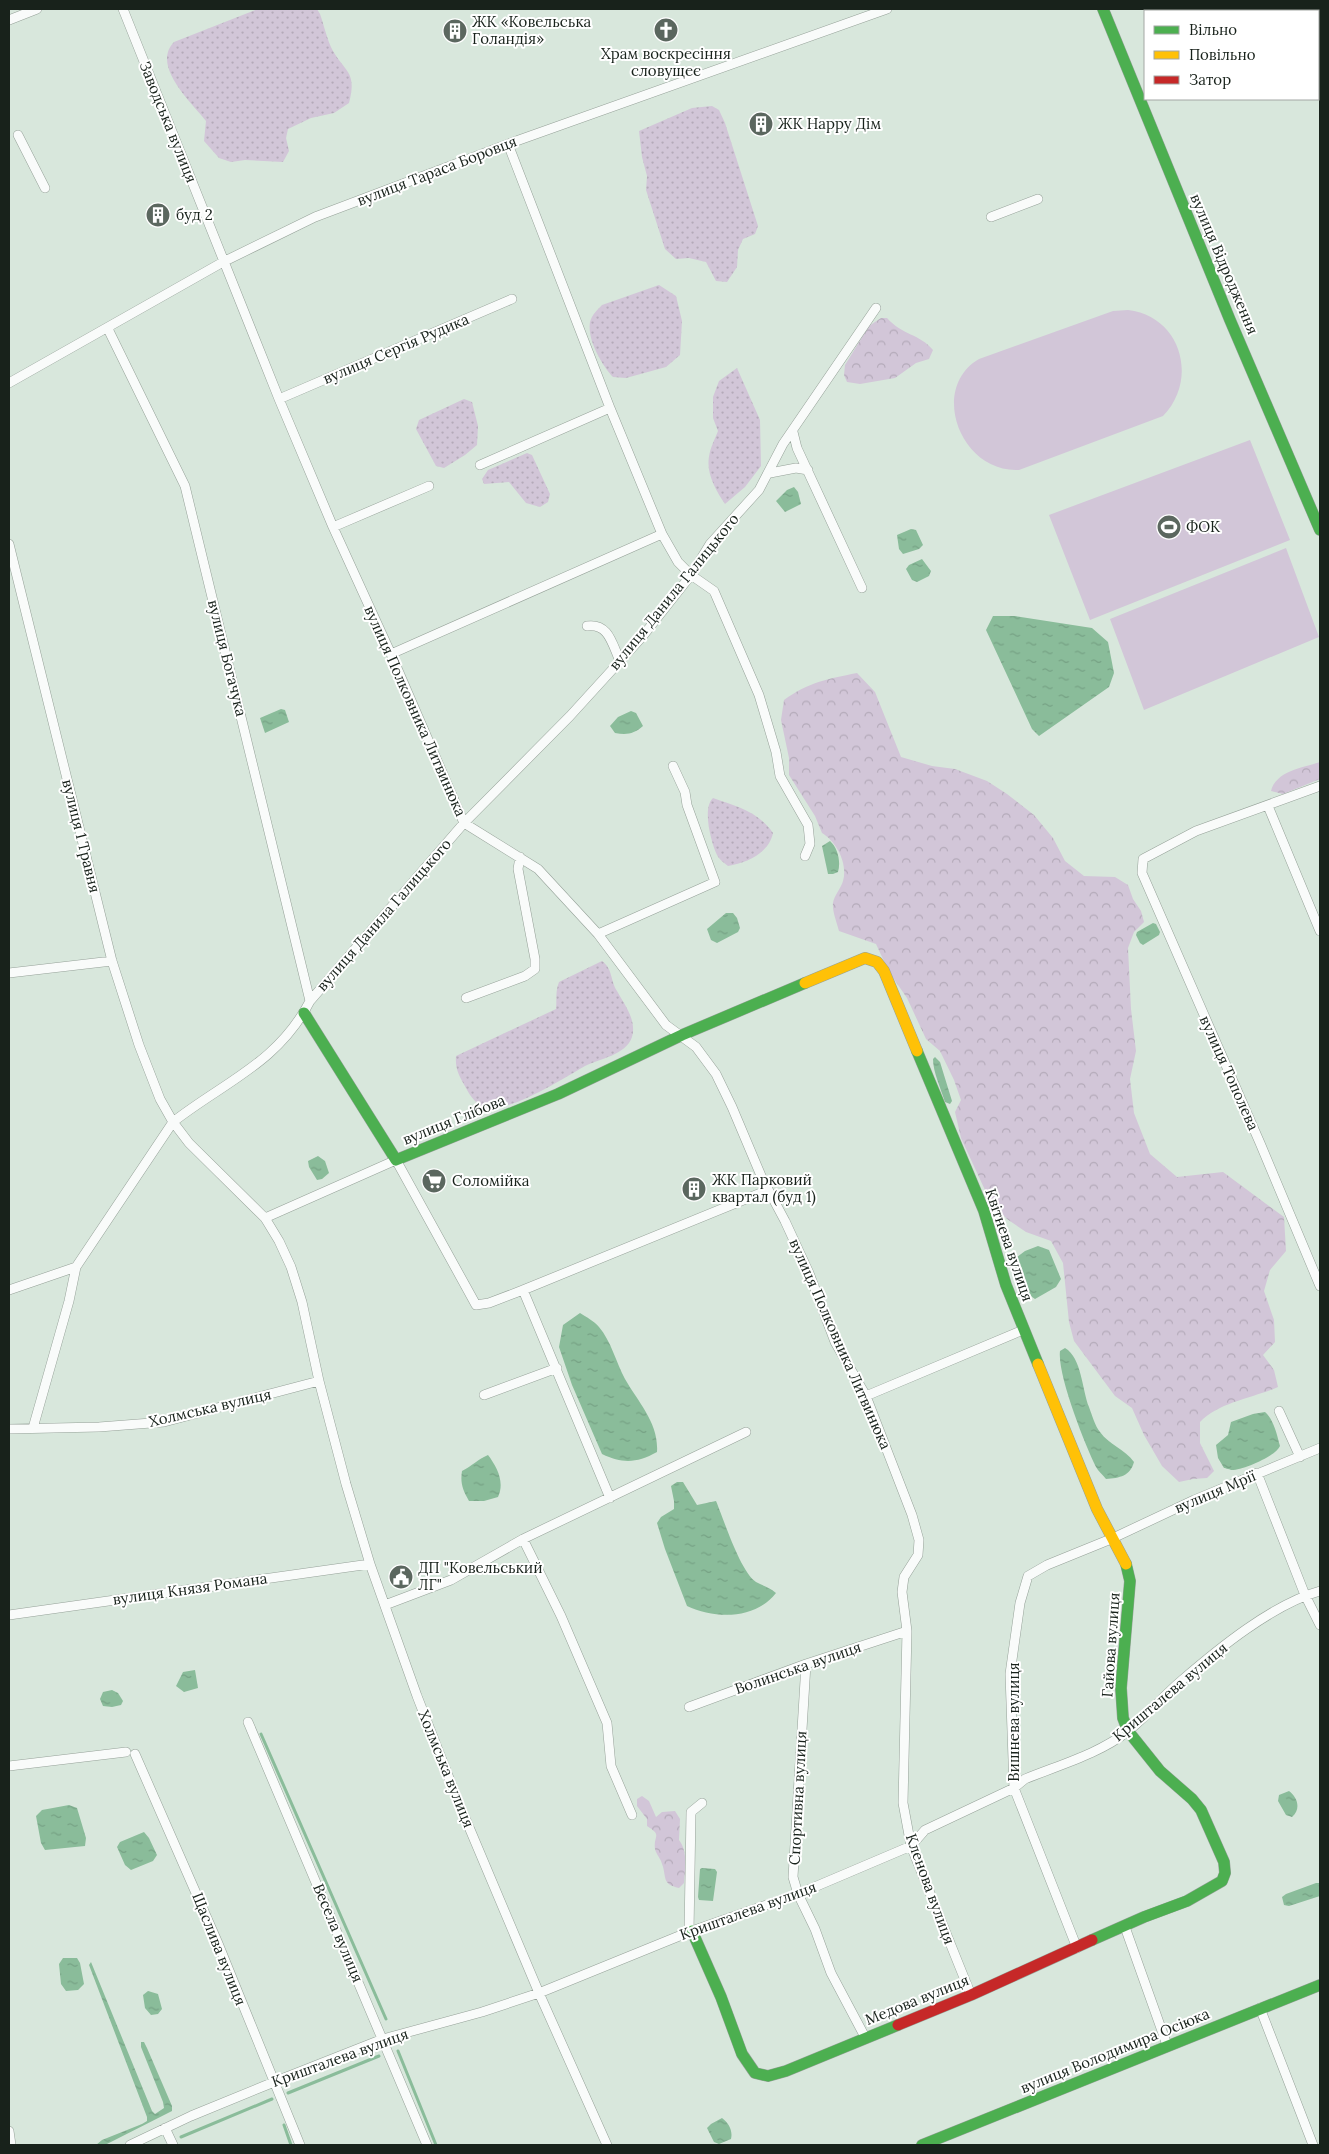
<svg xmlns="http://www.w3.org/2000/svg" width="1329" height="2154" viewBox="0 0 1329 2154" font-family="Lora,serif">
<style>
.grass{fill:url(#grass-dots)}
.forest{fill:url(#forest-crowns)}
.park{fill:#d2c6d8}
.water{fill:url(#water-ripples)}
.lines{fill:none;stroke-linecap:round;stroke-linejoin:round}
.stream{stroke:#8abc9a;stroke-width:3}
.street-casing{stroke:#95a198;stroke-width:10}
.fast-casing{stroke:#95a198;stroke-width:12}
.slow-casing{stroke:#95a198;stroke-width:12}
.jam-casing{stroke:#95a198;stroke-width:12}
.street{stroke:#f9fbfa;stroke-width:9}
.fast{stroke:#4caf50;stroke-width:11}
.slow{stroke:#ffc107;stroke-width:11}
.jam{stroke:#c62828;stroke-width:11}
.labels{text-anchor:middle;stroke-width:4;stroke-linejoin:round;paint-order:stroke}
.poi-label{font-size:15px;fill:#18221b;stroke:#fff;text-anchor:start}
.street-label{font-size:15px;fill:#18221b;stroke:#fff}
</style>
<defs>
<pattern id="grass-dots" width="8" height="8" patternUnits="userSpaceOnUse" patternTransform="scale(1.25)"><rect width="8" height="8" fill="#d2c6d8"/><path d="M2 2h.1M6 6h.1" fill="none" stroke="#b4aab9" stroke-width="1.8" stroke-linecap="round"/></pattern>
<pattern id="forest-crowns" width="20" height="18" patternUnits="userSpaceOnUse" patternTransform="scale(1.25)"><rect width="20" height="18" fill="#d2c6d8"/><path d="M2 6a3 3 0 1 1 6 0M12 15a3 3 0 1 1 6 0" fill="none" stroke="#b4aab9"/></pattern>
<pattern id="water-ripples" width="26" height="14" patternUnits="userSpaceOnUse" patternTransform="scale(1.25)"><rect width="26" height="14" fill="#8abc9a"/><path d="M2 4q2-2 4 0t4 0M15 11q2-2 4 0t4 0" fill="none" stroke="#76a184"/></pattern>
</defs>
<rect width="100%" height="100%" fill="#d8e7dc"/>
<path class="grass" d="M258,9H317L320,14C324,25 327,40 333,51C346,73 357,72 349,103L334,113L311,118L288,129L286,138L289,151L283,162L245,160L231,162L219,158L204,141L206,121C191,102 151,66 174,42Z
M712,106L719,110L725,123L758,226L755,234L743,239L738,250L737,267L727,282L716,281L706,262L689,258L676,259L665,249L646,190L647,176L642,157L639,131L692,108Z
M659,285L676,296L682,321L680,355L666,367L626,378L613,377C602,365 587,340 590,322C592,315 597,310 602,305Z
M737,368L760,420L761,466L745,487L725,504C716,491 706,473 709,457C710,448 715,439 718,431L713,418V397L719,381Z
M464,399L472,402L478,426L477,445L465,455L444,468L436,466L416,429L419,420Z
M527,453L532,455L550,494L548,502L540,507L526,503L509,482L484,484L482,479L488,470Z
M713,798C736,806 759,812 773,833C769,853 747,863 728,866C724,863 719,859 717,855C711,842 702,808 713,798Z
M602,961C613,969 610,980 617,991C624,1004 637,1020 632,1037C626,1055 599,1059 585,1066C562,1079 513,1111 487,1108C477,1106 470,1096 466,1088C459,1076 455,1069 456,1056L556,1009C557,1000 555,992 559,982Z"/>
<path class="forest" d="M881,318H887C902,335 920,334 933,350L929,359L916,363L895,378L860,384L847,382L844,375L845,365L869,326Z
M857,673L875,692L901,757L932,766L955,769L987,781L1007,794L1034,815L1053,838L1065,861L1084,876L1115,877L1128,885L1133,899L1141,911L1144,922L1134,932L1128,948L1131,1009L1136,1051L1130,1079L1134,1113L1150,1154L1177,1177L1223,1172L1284,1217L1286,1251L1270,1270L1264,1291L1274,1320L1275,1342L1263,1355L1274,1370L1278,1387C1253,1398 1219,1402 1200,1422V1443L1214,1471L1207,1478L1193,1479L1179,1482L1162,1466L1144,1435L1132,1408L1115,1396L1074,1341L1069,1322L1063,1263L1051,1241L1026,1232L1007,1219L990,1201L961,1138L955,1112L961,1100L954,1080L940,1051L926,1039L907,998L889,972L876,944L839,931C837,923 832,911 833,903C834,896 841,888 843,881C848,864 837,842 822,833L815,816L789,775V758L781,720L784,700C809,682 827,679 857,673Z
M1320,762V779L1283,794L1271,791C1276,771 1302,768 1320,762Z
M642,1796L649,1801L656,1817L662,1812L675,1811L680,1819L679,1840C688,1851 685,1869 684,1883L679,1888C661,1884 667,1877 662,1864C661,1859 656,1854 655,1849C653,1835 663,1836 647,1826V1819L637,1806V1799Z"/>
<path class="park" d="M1128,310C1181,316 1199,379 1163,416L1019,470C960,473 929,388 979,359L1113,311Z
M1250,440L1290,540L1090,620L1049,515Z
M1286,548L1319,637L1144,710L1110,619Z"/>
<path class="water" d="M794,487L798,492L801,504L785,512L776,501L787,490Z
M911,529L916,530L923,545L919,549L903,554L899,549L897,535Z
M922,559L931,571L929,576L917,582L912,580L906,569L909,565Z
M993,616H1015L1092,628L1108,642L1114,673L1109,687L1039,736L1032,729L986,630Z
M281,709L285,710L289,722L265,733L260,718Z
M631,711L636,713L643,726C634,734 627,735 615,733L610,726L618,717Z
M830,841C838,848 841,862 838,872L833,874H828L822,846Z
M726,913H733L737,918L740,928L738,932L717,943L711,940L707,929Z
M1153,923L1156,924L1160,932L1159,935L1143,945L1140,943L1136,935L1137,932Z
M935,1057L940,1062L952,1101L950,1104L945,1102C941,1089 933,1072 933,1059Z
M318,1156L325,1161L329,1173L322,1179L317,1180L309,1167L308,1161Z
M1038,1246L1049,1250L1061,1279L1056,1287L1035,1299C1023,1291 1011,1275 1013,1260L1025,1251Z
M580,1313C586,1317 594,1321 599,1327C611,1341 616,1362 625,1379C638,1402 659,1423 657,1452C637,1463 623,1464 602,1454L572,1385L559,1347L563,1325Z
M1065,1348C1082,1358 1082,1390 1089,1407C1092,1415 1095,1426 1100,1432C1109,1445 1125,1449 1134,1462C1130,1476 1120,1478 1106,1479C1103,1475 1098,1471 1096,1467C1085,1445 1057,1374 1060,1351Z
M1265,1412C1274,1420 1277,1435 1280,1446C1276,1456 1243,1470 1232,1470C1231,1470 1225,1468 1224,1468L1218,1458L1216,1445L1228,1435L1231,1422L1253,1414Z
M488,1455C497,1467 505,1482 498,1497L484,1501H469C463,1490 460,1484 462,1471C472,1466 478,1459 488,1455Z
M677,1482H683L697,1505L716,1501C724,1520 740,1571 756,1582C763,1586 769,1587 776,1593C755,1620 715,1619 687,1606L665,1549L657,1523L661,1517L674,1509V1501L671,1486Z
M195,1670L198,1688L184,1692L176,1686L183,1672Z
M112,1690L118,1693L123,1701L121,1705L112,1707L103,1706L100,1699L103,1692Z
M1289,1791C1298,1798 1301,1809 1292,1817L1286,1815L1278,1801L1279,1795Z
M69,1805L77,1808L86,1838L85,1846L45,1850L41,1843L36,1816L42,1810Z
M144,1832L149,1838L157,1855L153,1861L131,1870L125,1865L117,1847L120,1842Z
M702,1868L715,1869L717,1872L713,1901L699,1900L698,1897L700,1869Z
M1316,1883H1320V1896L1289,1906L1284,1905L1282,1897L1286,1894Z
M63,1958H77L80,1963L84,1984L78,1990L66,1991L61,1984L59,1964Z
M91,1962L152,2111L155,2114L164,2108L163,2102L141,2047V2042H144L147,2048L172,2106V2111L105,2145H96L102,2140L142,2124L147,2121V2117L89,1965Z
M148,1991L158,1994L162,2009L158,2014L151,2015L145,2008L143,1995Z
M722,2118C729,2123 733,2131 731,2139L719,2144L714,2142L707,2128L711,2124Z"/>
<g class="lines">
<path class="stream" d="M261,1734L386,2019
M398,2051L436,2145
M288,2093L379,2056
M284,2125L291,2145
M181,2137L272,2099"/>
<defs>
<path id="street" d="M123,9L279,399L333,527L391,654L464,823L538,869L598,934L666,1025L696,1047L716,1074L732,1107L762,1178L785,1221L809,1273L835,1342L866,1396L912,1515L919,1540L918,1555L904,1577L902,1592L907,1631L903,1803L911,1846L971,1995
M9,20L37,9
M18,135L45,188
M508,144L610,408L662,534L678,562L691,575L714,591L759,695L776,752L780,776L808,825L810,844L805,856
M991,217L1038,199
M108,329L185,486L310,1001
M9,383L223,262L315,217L519,140L887,9
M279,399L512,299
M793,432L797,448L862,588
M480,465L610,408
M770,473L796,468L808,470
M333,527L429,486
M9,544L112,961L139,1045L160,1099L173,1122L189,1143L265,1218L279,1241L291,1267L302,1302L319,1381L346,1484L370,1564L417,1696L458,1801L539,1993L607,2145
M587,626C609,623 612,644 620,661
M391,654L662,534
M1320,786L1196,831L1143,859L1142,873L1260,1143L1320,1286
M1268,806L1320,931
M598,934L715,882L687,805L685,792L673,766
M9,973L112,961
M466,998L525,976L535,969V959L518,869L520,857
M265,1218L396,1160L476,1305L489,1303L523,1290
M9,1290L76,1267L173,1122C224,1082 278,1063 310,1001L464,823L570,716L642,637L691,575L710,544L759,490L783,444L876,308
M484,1395L557,1368
M866,1396L1023,1330
M1279,1411L1300,1457
M33,1428L69,1301L76,1267
M9,1429L99,1427L164,1422L319,1381
M1257,1473L1305,1595L1320,1625
M610,1498L523,1290L768,1190
M523,1539L561,1616L607,1723L611,1766L632,1815
M385,1605L451,1580L523,1539L746,1432
M9,1615L370,1564
M806,1664L793,1877L798,1894L815,1929L831,1973L865,2037
M689,1707L806,1664L907,1631
M248,1722L427,2145
M135,1754L217,1941L300,2145
M9,1766L126,1752
M1125,1927L1167,2045
M689,1932L691,1812L702,1803
M1077,1948L1014,1788L1010,1674L1020,1603L1028,1576L1047,1565L1111,1539L1194,1500L1320,1448
M1260,2008L1313,2145
M165,2128L173,2145
M9,2131L11,2145
M130,2145L191,2116L274,2082L383,2039L482,2012L539,1993L689,1932L798,1894L911,1846L925,1830L1014,1788L1025,1779C1059,1765 1099,1754 1128,1731C1147,1716 1162,1697 1181,1681C1218,1649 1273,1604 1320,1591"/>
<path id="fast" d="M1103,9L1230,320L1320,530
M304,1013L396,1160L558,1094L682,1035L805,983
M917,1051L984,1211L1006,1285L1038,1364
M692,1931L721,1997L742,2054L755,2073L768,2076L786,2071L898,2025
M1092,1940L1144,1917L1187,1901L1222,1881L1225,1873L1224,1862L1201,1810L1192,1799L1160,1771L1128,1731L1123,1718L1121,1688L1130,1581L1126,1564
M922,2145L1320,1985"/>
<path id="slow" d="M805,983L865,958L877,962L884,971L917,1051
M1038,1364L1097,1509L1126,1564"/>
<path id="jam" d="M898,2025L971,1995L1092,1940"/>
</defs>
<use href="#street" class="street-casing"/>
<use href="#fast" class="fast-casing"/>
<use href="#slow" class="slow-casing"/>
<use href="#jam" class="jam-casing"/>
<use href="#street" class="street"/>
<use href="#fast" class="fast"/>
<use href="#slow" class="slow"/>
<use href="#jam" class="jam"/>
</g>
<defs>
<symbol id="church-disc" viewBox="-11 -11 22 22"><circle r="9.5" fill="#5b675f" stroke="#fff"/><path d="M-1.2-6h2.4v3.5h3.3v2.4h-3.3V6h-2.4V-.1h-3.3v-2.4h3.3Z" fill="#fff"/></symbol>
<symbol id="building-disc" viewBox="-11 -11 22 22"><circle r="9.5" fill="#5b675f" stroke="#fff"/><path d="M-4-6H4V6H1V3H-1V6H-4ZM-2.5-4.3h1.7v1.8h-1.7ZM.8-4.3h1.7v1.8H.8ZM-2.5-1h1.7V.8h-1.7ZM.8-1h1.7V.8H.8Z" fill="#fff"/></symbol>
<symbol id="stadium-disc" viewBox="-11 -11 22 22"><circle r="9.5" fill="#5b675f" stroke="#fff"/><path d="M0-5a6.5 5 0 1 0 0 10a6.5 5 0 1 0 0-10ZM-3.5-1.8h7v3.6h-7Z" fill="#fff"/></symbol>
<symbol id="supermarket-disc" viewBox="-11 -11 22 22"><circle r="9.5" fill="#5b675f" stroke="#fff"/><path d="M-6-5.5h2.5l.6 2H6L4.5 2H-2.5L-4.4-4H-6ZM-1.5 3.2a1.3 1.3 0 1 0 .1 0ZM3 3.2a1.3 1.3 0 1 0 .1 0Z" fill="#fff"/></symbol>
<symbol id="civic-disc" viewBox="-11 -11 22 22"><circle r="9.5" fill="#5b675f" stroke="#fff"/><path d="M-.6-6.5H3V-4.5H.6V-3L4-1V1h2V6H-6V1h2V-1L-.6-3ZM-1.2 2.5V6h2.4V2.5Z" fill="#fff"/></symbol>
</defs>
<g fill-rule="evenodd">
<use href="#church-disc" x="652" y="16" width="28" height="28"/>
<use href="#building-disc" x="441" y="17" width="28" height="28"/>
<use href="#building-disc" x="747" y="110" width="28" height="28"/>
<use href="#building-disc" x="144" y="201" width="28" height="28"/>
<use href="#stadium-disc" x="1155" y="513" width="28" height="28"/>
<use href="#supermarket-disc" x="420" y="1167" width="28" height="28"/>
<use href="#building-disc" x="680" y="1175" width="28" height="28"/>
<use href="#civic-disc" x="387" y="1563" width="28" height="28"/>
</g>
<g class="labels">
<g class="poi-label">
<text x="472" y="27">ЖК «Ковельська<tspan x="472" dy="17">Голандія»</tspan></text>
<text x="666" y="59" text-anchor="middle">Храм воскресіння<tspan x="666" dy="17">словущеє</tspan></text>
<text x="778" y="129">ЖК Happy Дім</text>
<text x="176" y="220">буд 2</text>
<text x="1186" y="532">ФОК</text>
<text x="712" y="1185">ЖК Парковий<tspan x="712" dy="17">квартал (буд 1)</tspan></text>
<text x="452" y="1186">Соломійка</text>
<text x="418" y="1573">ДП "Ковельський<tspan x="418" dy="17">ЛГ"</tspan></text>
</g>
<g class="street-label">
<text transform="translate(168 122) rotate(68)" y="5">Заводська вулиця</text>
<text transform="translate(437 171) rotate(-21)" y="5">вулиця Тараса Боровця</text>
<text transform="translate(1224 264) rotate(67)" y="5">вулиця Відродження</text>
<text transform="translate(396 349) rotate(-23)" y="5">вулиця Сергія Рудика</text>
<text transform="translate(674 592) rotate(-51)" y="5">вулиця Данила Галицького</text>
<text transform="translate(227 658) rotate(76)" y="5">вулиця Богачука</text>
<text transform="translate(415 711) rotate(66)" y="5">вулиця Полковника Литвинюка</text>
<text transform="translate(81 836) rotate(76)" y="5">вулиця 1 Травня</text>
<text transform="translate(384 915) rotate(-49)" y="5">вулиця Данила Галицького</text>
<text transform="translate(1229 1073) rotate(66)" y="5">вулиця Тополева</text>
<text transform="translate(454 1120) rotate(-22)" y="5">вулиця Глібова</text>
<text transform="translate(1009 1245) rotate(71)" y="5">Квітнева вулиця</text>
<text transform="translate(840 1344) rotate(66)" y="5">вулиця Полковника Литвинюка</text>
<text transform="translate(210 1408) rotate(-13)" y="5">Холмська вулиця</text>
<text transform="translate(1215 1492) rotate(-23)" y="5">вулиця Мрії</text>
<text transform="translate(190 1589) rotate(-8)" y="5">вулиця Князя Романа</text>
<text transform="translate(1111 1645) rotate(-86)" y="5">Гайова вулиця</text>
<text transform="translate(798 1668) rotate(-19)" y="5">Волинська вулиця</text>
<text transform="translate(1170 1692) rotate(-40)" y="5">Кришталева вулиця</text>
<text transform="translate(1014 1722) rotate(-90)" y="5">Вишнева вулиця</text>
<text transform="translate(446 1769) rotate(68)" y="5">Холмська вулиця</text>
<text transform="translate(798 1798) rotate(-87)" y="5">Спортивна вулиця</text>
<text transform="translate(930 1889) rotate(70)" y="5">Кленова вулиця</text>
<text transform="translate(748 1911) rotate(-20)" y="5">Кришталева вулиця</text>
<text transform="translate(338 1933) rotate(67)" y="5">Весела вулиця</text>
<text transform="translate(219 1949) rotate(68)" y="5">Щаслива вулиця</text>
<text transform="translate(917 2000) rotate(-22)" y="5">Медова вулиця</text>
<text transform="translate(1115 2051) rotate(-22)" y="5">вулиця Володимира Осіюка</text>
<text transform="translate(340 2058) rotate(-20)" y="5">Кришталева вулиця</text>
</g>
</g>
<rect width="1329" height="2154" fill="none" stroke="#18221b" stroke-width="20"/>
<rect x="1144" y="10" width="175" height="90" fill="#ffffff" stroke="#a3a7a4"/>
<rect x="1154" y="26" width="25" height="8" fill="#4caf50" stroke="#a3a7a4"/>
<text x="1189" y="35" font-size="15" fill="#18221b">Вільно</text>
<rect x="1154" y="51" width="25" height="8" fill="#ffc107" stroke="#a3a7a4"/>
<text x="1189" y="60" font-size="15" fill="#18221b">Повільно</text>
<rect x="1154" y="76" width="25" height="8" fill="#c62828" stroke="#a3a7a4"/>
<text x="1189" y="85" font-size="15" fill="#18221b">Затор</text>
</svg>
